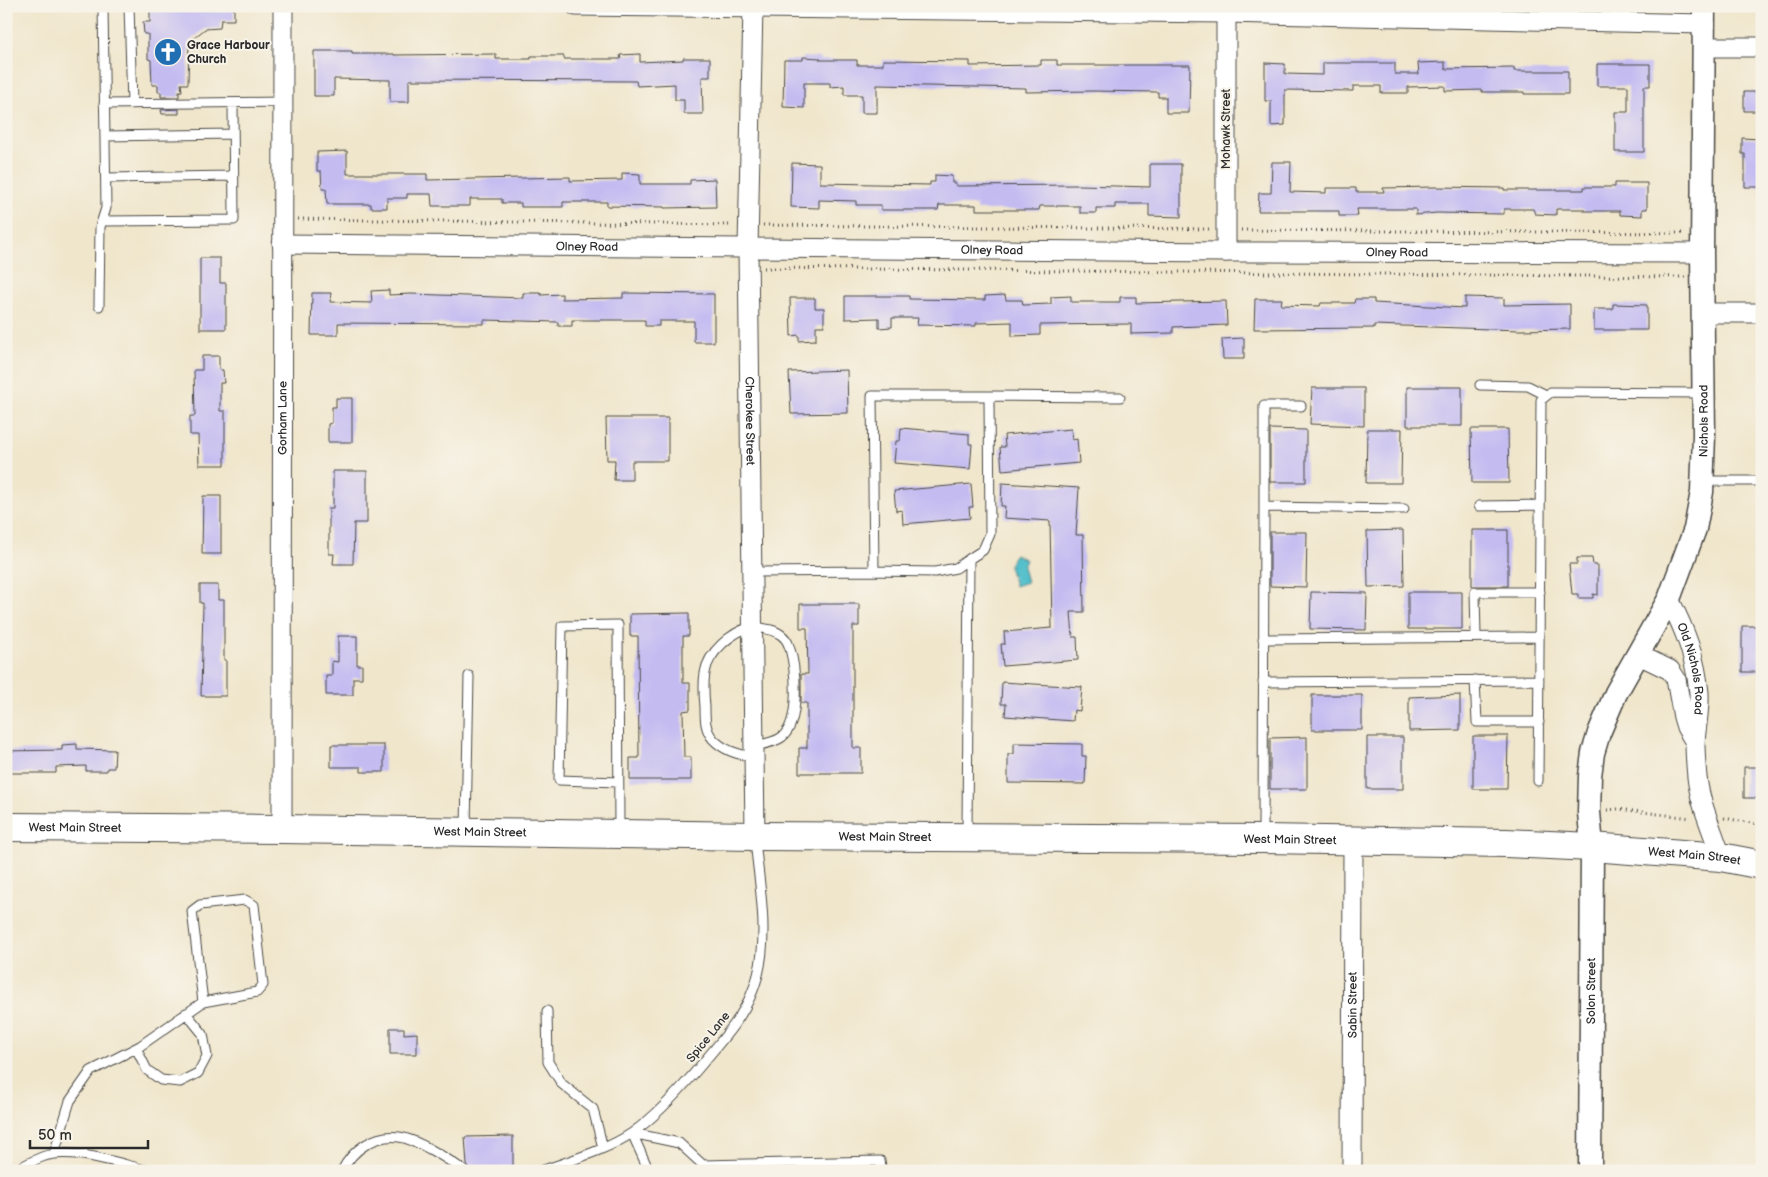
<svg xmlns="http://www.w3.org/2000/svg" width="1768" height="1177" viewBox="0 0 1768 1177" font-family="'Balsamiq Sans',sans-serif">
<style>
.water{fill:#52bfcb;stroke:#3e757b}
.building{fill:#c4bcf1}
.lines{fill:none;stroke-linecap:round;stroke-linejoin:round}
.service-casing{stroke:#494743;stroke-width:11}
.minor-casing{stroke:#494743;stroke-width:21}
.tertiary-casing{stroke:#494743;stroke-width:25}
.primary-casing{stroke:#494743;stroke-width:30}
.path{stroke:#494743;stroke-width:3;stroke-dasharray:1 4;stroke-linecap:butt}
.service{stroke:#fff;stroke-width:9}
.minor{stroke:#fff;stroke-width:19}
.tertiary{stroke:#fff;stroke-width:22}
.primary{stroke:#fff;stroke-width:28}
.labels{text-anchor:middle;stroke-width:4;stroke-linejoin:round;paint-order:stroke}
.poi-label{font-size:12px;font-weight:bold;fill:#2b2b2b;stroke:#f7f3e8;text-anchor:start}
.street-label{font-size:12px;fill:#2b2b2b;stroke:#f7f3e8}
</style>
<rect width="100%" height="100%" fill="#f7f3e8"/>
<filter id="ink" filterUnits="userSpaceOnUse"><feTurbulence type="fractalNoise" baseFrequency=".02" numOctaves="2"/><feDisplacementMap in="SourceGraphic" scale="10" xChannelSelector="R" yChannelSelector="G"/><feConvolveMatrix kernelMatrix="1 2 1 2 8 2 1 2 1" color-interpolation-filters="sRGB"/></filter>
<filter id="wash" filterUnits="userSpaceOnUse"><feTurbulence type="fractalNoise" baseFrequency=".0096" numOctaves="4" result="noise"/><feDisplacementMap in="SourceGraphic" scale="20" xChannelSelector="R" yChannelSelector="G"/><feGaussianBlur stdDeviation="1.12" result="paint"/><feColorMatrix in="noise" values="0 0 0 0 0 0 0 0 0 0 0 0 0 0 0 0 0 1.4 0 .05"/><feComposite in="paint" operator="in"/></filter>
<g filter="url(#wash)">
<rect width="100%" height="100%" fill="#f0e6cc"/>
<path class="water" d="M1015,554L1026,560L1023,567L1027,582L1015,586L1009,566Z"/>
<g id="blocks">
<path class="building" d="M150,6H234V20H221L220,28L205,29L189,42L188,84H181L182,91H179V97H161V92H158V85H152L151,60L148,59V34H144L143,22H150Z
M314,51H352V54H394V55L496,54V59H531V56H564V59H621L620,55L640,54V62L683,60V58H710V77H702L703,114H684V100H675V84L637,86L636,81L409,80V102H390V80L334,79V96H314Z
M803,57L820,58V60H857V65H883V60L970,61V66L1041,65V60H1057V65H1190L1189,113H1166V97H1158V92L1092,91L1026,92V88L877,85V113H862V95H844V86L830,87V83H804V108L783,107L784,60H803Z
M1445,62V69L1514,68V71H1568V94H1524V92H1482V90L1445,91V86L1408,87V93H1381V86H1353V91L1285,90V125L1271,126V101H1265V63L1285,64V74L1323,75V63H1395V74H1419L1418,63Z
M1597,64H1650V86H1644V152H1615V112H1628V86H1597Z
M1744,92H1762V111H1744Z
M179,109V114H162L161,110Z
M1742,138L1760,139L1762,187H1745V154H1742Z
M347,151V174H427V180L570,177V181L622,180V173L640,174V184H690V180L715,179L716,207L664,208V207L607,206V202H563V207H521V203H502V199H470V206H432L431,194H407V198H387V208H371V204H327L326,189H322L321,171H317V152Z
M1272,162H1291L1290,192L1326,193V188H1356V192H1384L1383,188L1435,187L1504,188V190H1584V187H1615V183H1647V209H1642V216L1620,215V211H1584V209H1556V215L1535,214L1533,209H1504V214L1436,213L1416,215V209H1357L1358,216H1339V211H1258L1259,193H1271Z
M792,163L820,164V183L930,185V182H935V175L952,176V183H956V186L1080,185L1150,187V164H1181V217L1149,216V204H1115V208H1096V213H1080V206H1040L1039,210H976V205H939L938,210H881V205H856V201L819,200V208L791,207Z
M200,258H220V283H226V329H200Z
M389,290V295L411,294L523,298V293H541V295L562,294V299L623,298V293L714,294V342H694V321H659V326H645V320H572V326H558V322L484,320V324L338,323V335H311L312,293H331L330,302L372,303L371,291Z
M1005,295L1006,300H1022L1023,305L1051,304V297L1071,296V302H1120V297H1136V303L1226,301L1227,325L1173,327V333L1131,334V324L1040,325V335L1012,336V322L976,323V326L917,325L918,318H892V327L879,328V318L845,319V296H909V299L985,300V296Z
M1465,297L1504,298V305L1570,304V329L1520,330L1374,325V328L1254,329L1255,299H1282L1281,305L1320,306L1321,303H1354L1355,299H1374V303L1465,308Z
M790,298H815V308H824V326H816V340L799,341V335L791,336Z
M1613,304L1647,305V330H1594V309H1613Z
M1244,338V359H1223L1222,339Z
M202,356H219V370H223L224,383H220V411H225V465H199L198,435H190V416H195L194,370H202Z
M847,370L848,413L791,414L789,372Z
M1407,387H1462V426H1407Z
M1312,388H1364V426L1310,424Z
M336,398H352V442H328V424L332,423V407H336Z
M606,418H668V461H632V480H614L615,460H607Z
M901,428L969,434V444H972L970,469L894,463L896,441H900Z
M1071,429L1072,440L1077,439L1079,463L1002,470L1000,447H1005L1004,435Z
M1270,429L1306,430V482H1270Z
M1367,429H1402L1401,483H1366Z
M1471,429H1508L1509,483H1472Z
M333,471H367V523H354L353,564H333L334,554H329V508H333Z
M1002,483L1079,488L1076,535H1083L1084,612H1071L1073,637H1077L1078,660L1003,666L1001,644H1005L1004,632L1052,628L1050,521L1004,518L1005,506H1001Z
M971,484L973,507H969L970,518L903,524L902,510L896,511L894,491Z
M203,496H221V554H202Z
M1403,530L1404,586L1368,587L1367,531Z
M1472,530H1508V586H1472Z
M1270,532H1307L1306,587L1270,586Z
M1577,558H1592L1593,565H1598V595L1593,594V598H1578V594H1572L1569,564H1577Z
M200,585H218V600H224V660H226V696H201L203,603H200Z
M1311,592L1367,593L1366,630L1310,629Z
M1408,592H1462V629H1408Z
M800,604H859V626H853V748H861V773H799V748H807V703H801V674H808L807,628H800Z
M689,613V636H683V683H690V710L683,711L684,757H691V780H630V758H639L638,636H630V614Z
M1742,626H1762V672H1742Z
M338,636H357V665H362V678H353V695H326V676H332V661L338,662Z
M1002,682L1082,687L1080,711L1074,710L1073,721L1005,716L1006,704H1001Z
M1312,695H1362V730H1312Z
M1460,695V730L1409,731V697Z
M1473,736H1508L1507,789H1473Z
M1307,737V789H1270V738Z
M1367,737H1403V789H1367Z
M1014,743L1082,744V756H1086L1085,784L1008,783V754H1014Z
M77,744V749L115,750L114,768H107V771H86V766L56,767V773H6V751L62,750V745Z
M331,745H384V772H361V767H331Z
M1744,767H1762V798H1744Z
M390,1028H404V1034L417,1033V1054H390Z
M513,1136V1171H470L467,1165L465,1137Z"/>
</g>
</g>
<g filter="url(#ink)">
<use href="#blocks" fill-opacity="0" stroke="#494743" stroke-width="1"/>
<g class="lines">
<defs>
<path id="service" d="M129,6L132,104
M104,104L283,102
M105,136L233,134
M106,178L233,176
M102,221L234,220L233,103
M99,306L100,227L106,208L103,6
M1480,385L1528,386L1546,395
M989,396L1120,397
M1703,481H1762
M1479,506L1540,505
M1264,507V406H1301
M752,572L874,571
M1476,637L1475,592H1540
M1263,639L1539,637
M1475,680L1477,722H1539
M1263,682L1539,680
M754,746C763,744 774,743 782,737C801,722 796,666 789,646C786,636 776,630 766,629C762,628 756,626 751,627C732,632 708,652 705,673C703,684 704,696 705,707C705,719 705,730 713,739C724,751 739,755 754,757
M1538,781L1541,400L1551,392L1703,393
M618,782L559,780L562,626L618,625L619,831
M466,829L469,676
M967,834L969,559L983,550L990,534L989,396H872L874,571L935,572L956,568L969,559
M1263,837L1264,507L1404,509
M547,1011L548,1062L562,1084L593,1109L603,1148
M136,1048L147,1070L161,1080L180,1082L198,1073L207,1056L203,1034L186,1013
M632,1133L679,1143L703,1165L880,1161L882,1171
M632,1133L649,1171
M54,1154L70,1101L91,1071L140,1046L203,1002L192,911L200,905L245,900L254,905L263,985L257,992L203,1002
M14,1171C23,1166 32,1161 42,1157C71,1146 119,1164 150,1171
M342,1171C352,1150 374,1134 399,1137C416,1139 450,1160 464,1171
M541,1171C571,1160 605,1151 632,1133C658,1115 682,1088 702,1064C726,1035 748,1013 758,975C769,932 759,883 755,840"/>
<g id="minor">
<path d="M576,6L1226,13L1704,24"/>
<path id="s1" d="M753,6L748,248L755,836"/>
<path d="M1226,6V252"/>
<path d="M1704,47H1762"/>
<path id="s2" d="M282,244L1226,252L1702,253"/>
<path d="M1703,313H1762"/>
<path id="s3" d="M1669,599C1685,630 1696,658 1699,693C1700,710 1696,726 1695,743C1695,754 1696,766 1697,777C1700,805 1713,831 1721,857"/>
<path d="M1639,655L1670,670L1676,679L1683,717L1686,727L1695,742"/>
<path id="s4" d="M282,829L283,6"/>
<path id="s5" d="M1352,1171L1353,840"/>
</g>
<g id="tertiary">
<path id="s6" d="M1590,1171L1592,847L1589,812L1590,776L1593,753L1599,733L1616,693L1669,599L1695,529L1702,492L1704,435L1702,253L1704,6"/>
</g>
<g id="primary">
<path id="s7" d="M6,827L282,829L755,836L1262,839L1506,843L1592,847L1721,857L1762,865"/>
</g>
</defs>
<use href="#service" class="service-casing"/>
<use href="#minor" class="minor-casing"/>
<use href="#tertiary" class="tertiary-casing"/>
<use href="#primary" class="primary-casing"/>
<path class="path" d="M298,219L732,225
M763,225L1209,229
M1241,230L1684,233
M764,268L1685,277
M1607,810L1618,809L1691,818
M1724,818L1762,825"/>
<use href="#service" class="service"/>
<use href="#minor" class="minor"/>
<use href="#tertiary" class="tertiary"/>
<use href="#primary" class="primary"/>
</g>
</g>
<defs>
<symbol id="church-disc" viewBox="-11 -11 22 22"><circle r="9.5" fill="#1f6fb2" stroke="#f7f3e8"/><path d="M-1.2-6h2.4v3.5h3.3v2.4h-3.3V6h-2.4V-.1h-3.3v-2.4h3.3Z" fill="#fff"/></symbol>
</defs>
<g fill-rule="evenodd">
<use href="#church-disc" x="152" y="36" width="32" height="32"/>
</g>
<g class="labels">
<g class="poi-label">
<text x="187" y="49">Grace Harbour<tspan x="187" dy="14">Church</tspan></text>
</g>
<g class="street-label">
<text transform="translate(1226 129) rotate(-90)" y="4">Mohawk Street</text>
<text dy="4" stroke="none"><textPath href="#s2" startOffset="305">Olney Road</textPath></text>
<text dy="4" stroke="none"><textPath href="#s2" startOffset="710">Olney Road</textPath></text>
<text dy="4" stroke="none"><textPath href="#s2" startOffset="1115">Olney Road</textPath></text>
<text dy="4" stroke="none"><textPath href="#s4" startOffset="411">Gorham Lane</textPath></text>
<text dy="4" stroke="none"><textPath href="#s1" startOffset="415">Cherokee Street</textPath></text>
<text dy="4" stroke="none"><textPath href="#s6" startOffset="774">Nichols Road</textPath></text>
<text dy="4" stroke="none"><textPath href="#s3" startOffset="74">Old Nichols Road</textPath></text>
<text dy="4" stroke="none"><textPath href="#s7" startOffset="69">West Main Street</textPath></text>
<text dy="4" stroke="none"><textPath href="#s7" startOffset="474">West Main Street</textPath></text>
<text dy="4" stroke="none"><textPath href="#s7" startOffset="879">West Main Street</textPath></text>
<text dy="4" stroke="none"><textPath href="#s7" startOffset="1284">West Main Street</textPath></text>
<text dy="4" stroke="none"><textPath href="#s7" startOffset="1689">West Main Street</textPath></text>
<text dy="4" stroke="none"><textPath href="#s6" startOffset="180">Solon Street</textPath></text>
<text dy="4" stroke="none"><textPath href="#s5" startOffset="166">Sabin Street</textPath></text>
<text transform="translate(708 1037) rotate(-51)" y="4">Spice Lane</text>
</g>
</g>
<rect width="1768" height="1177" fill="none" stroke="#f7f3e8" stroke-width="25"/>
<path d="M30 1140v8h118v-8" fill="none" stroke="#2b2b2b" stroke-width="2.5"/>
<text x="38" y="1140" font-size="15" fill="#2b2b2b" stroke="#f7f3e8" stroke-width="4" paint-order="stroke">50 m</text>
</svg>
